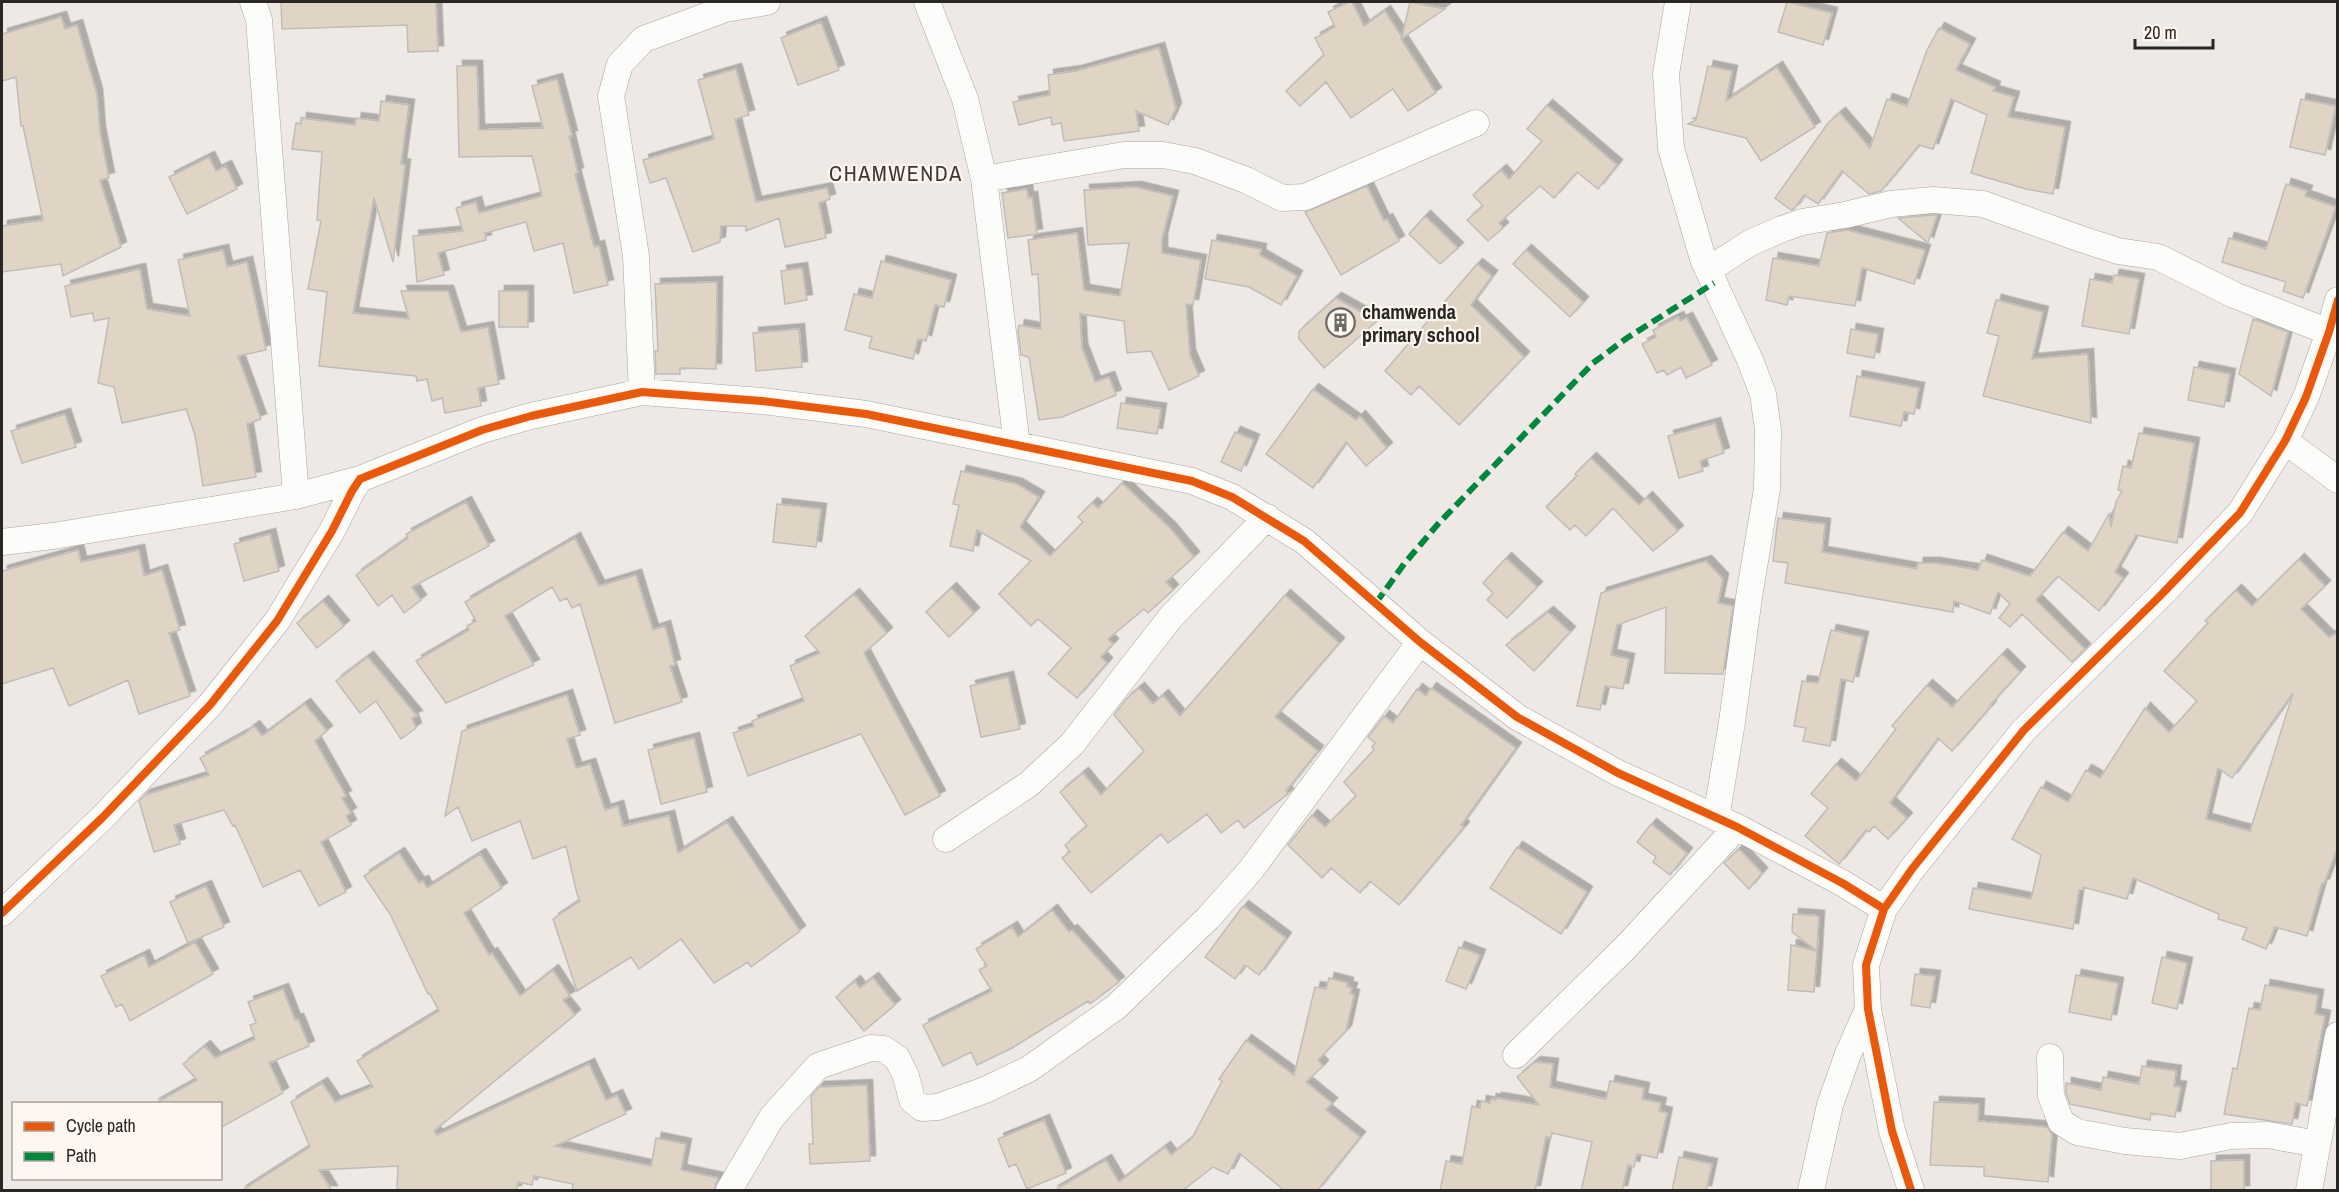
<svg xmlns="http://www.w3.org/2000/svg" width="2339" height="1192" viewBox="0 0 2339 1192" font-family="'Archivo Narrow',sans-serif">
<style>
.building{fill:#e0d4c5;stroke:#c0bcb9;stroke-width:1.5;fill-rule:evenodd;filter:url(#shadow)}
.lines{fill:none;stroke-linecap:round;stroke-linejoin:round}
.minor-casing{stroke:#a9a5a2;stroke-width:27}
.minor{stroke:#fcfcfb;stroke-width:26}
.quiet{stroke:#00873e;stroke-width:6;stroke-dasharray:12 6;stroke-linecap:butt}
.cycleway-casing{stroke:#fef7ef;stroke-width:11}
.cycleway{stroke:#e8590c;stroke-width:8}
.labels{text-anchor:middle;stroke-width:4.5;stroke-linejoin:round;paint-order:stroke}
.poi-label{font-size:20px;font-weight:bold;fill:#292623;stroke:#fef7ef;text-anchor:start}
.quarter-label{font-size:22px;letter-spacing:1.5px;fill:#3d3831;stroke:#fef7ef}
</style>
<defs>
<filter id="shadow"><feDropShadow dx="5.5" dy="-5.5" stdDeviation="0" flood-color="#0004"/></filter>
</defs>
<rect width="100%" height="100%" fill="#eee9e4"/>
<path class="building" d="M281,2H436L438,51L408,52L407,25L282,29Z
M1349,2H1352L1364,26L1385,11L1402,37L1410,2L1445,9L1401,39L1436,93L1408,111L1393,89L1351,118L1326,82L1300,106L1286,91L1324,55L1315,38L1335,27L1328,12Z
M1787,2L1832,13L1823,45L1778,32Z
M61,17L65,29L77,25L97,94L100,132L109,178L100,180L121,247L63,276L61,264L2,272V226L43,220L23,126H21L16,77L2,81V34Z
M821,22L839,70L798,85L781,38Z
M1939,28L1970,44L1956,70L1995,87L1993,91L2014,97L2008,117L2065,127L2053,194L2026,189L1971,173L1987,115L1951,99L1933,149L1919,145L1881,191L1869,194L1842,171L1818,204L1804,195L1794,209L1791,210L1775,198L1828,123L1840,113L1870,148L1887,99L1907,106L1927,50Z
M1159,48L1176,108L1168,125L1136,111L1139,131L1064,141L1061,123L1052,125L1051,117L1019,125L1013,102L1050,95L1048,75L1076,71Z
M457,66H477L479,130L543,128L532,86L557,79L572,136H569L578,173L575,174L594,247L599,246L608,285L574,293L563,243L534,251L526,222L485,233L486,240L438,253L444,275L417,282L413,236L463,231L456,208L476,202L479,213L542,196L532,156L459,157Z
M1708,66L1732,71L1726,101L1777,67L1815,127L1761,161L1746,138L1688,124L1696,120Z
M736,69L749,115L735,119L756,202L827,188L830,199L819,203L826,238L785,247L779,218L746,231V226H721L720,242L693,252L666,178L650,183L643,160L714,139L698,80Z
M2301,99L2336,106L2325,155L2290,147Z
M381,101L409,105L401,164L405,165L393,262L374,198L353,313L409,319L401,291H448L461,332L488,327L499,384L478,388L481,406L445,413L442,398L432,401L427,379L417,381L416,376L319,366L327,292L308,289L321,221L317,220L322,152L292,149L296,123L301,124V118L355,125L356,118L379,121Z
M1547,105L1617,165L1598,189L1577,172L1554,198L1540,186L1499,223L1503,228L1488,241L1467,220L1483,206L1473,195L1501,170L1509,179L1542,141L1527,129Z
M209,157L216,171L226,166L237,189L187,214L169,177Z
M2286,184L2307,191L2305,196L2336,207L2303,298L2283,291L2286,282L2222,262L2229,238L2266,249Z
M1367,186L1384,221L1387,219L1399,241L1341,275L1305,212Z
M1136,187L1173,196L1162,239V253L1201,260L1193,305L1186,304L1190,355L1199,376L1169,390L1151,351L1127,353L1124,321L1080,314L1082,348L1095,382L1109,377L1116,395L1062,417L1039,420L1029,357L1021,355L1018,331L1019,325L1041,329L1038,274L1032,275L1028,240L1077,233L1084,290L1120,296L1129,243L1088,245L1084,190Z
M1027,189L1028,198L1032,197L1037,234L1008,238L1002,193Z
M1937,215L1928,243L1898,218L1933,215Z
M1425,216L1458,248L1440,264L1409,234Z
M1847,230L1925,250L1914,284L1862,268L1855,306L1789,296L1787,305L1766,300L1773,258L1819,266L1827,233Z
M1212,240L1261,249L1260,255L1297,276L1281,305L1249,287L1205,279Z
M223,250L227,267L247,262L266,350L238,356L261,419L247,424L256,477L203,486L195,435L186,409L122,423L114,387L98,383L109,318L94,321L93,313L71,317L65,286L140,269L147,309L190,316L178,260Z
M1526,250L1583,302L1570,317L1513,264Z
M881,261L951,280L944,307L935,305L926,341L918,339L913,359L869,348L872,337L845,330L854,294L872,298Z
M1477,264L1492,276L1471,305L1524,357L1459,425L1419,386L1411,395L1385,371Z
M802,268L807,300L785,304L781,271Z
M2114,275L2139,279L2129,334L2082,326L2090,279L2112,283Z
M717,282L716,369L680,368V374H656L655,351H658L655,284Z
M499,291H528V327H499Z
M1336,298L1377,321L1324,368L1299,339V331Z
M1996,300L2043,312L2032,359L2088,354L2091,423L1983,396L1999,336L1987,333Z
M1678,317L1680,321L1687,318L1712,365L1686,378L1681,367L1667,375L1664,370L1657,373L1642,344L1656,337L1653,330Z
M2253,319L2288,332L2271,396L2239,374Z
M799,329L802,367L756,371L753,333Z
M1851,329L1878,334L1874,358L1847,353Z
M2194,367L2230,374L2224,407L2188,400Z
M1857,376L1919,388L1914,414L1904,412L1901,426L1850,416Z
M1313,389L1356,420L1360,416L1387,448L1366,466L1346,442L1313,488L1266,454Z
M1121,403L1161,409L1157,434L1117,428Z
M65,414L76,447L22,463L11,431Z
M1715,423L1724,453L1700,461L1703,471L1679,478L1668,436Z
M1235,432L1254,440L1241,471L1221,462Z
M2139,433L2194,443L2177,543L2136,535L2115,572L2123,578L2099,611L2058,576L2036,600L2085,649L2072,662L2022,614L2010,627L1999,618L2010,604L1998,592L1990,614L1954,601L1953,612L1785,583L1788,563L1773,561L1778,518L1825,524L1822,552L1917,569L1918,563H1935L1978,570L1982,560L2030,576L2063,532L2088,551L2109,514L2111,527L2116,502L2122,491L2118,490L2123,466L2131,468Z
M1591,458L1639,505L1647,497L1678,531L1653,551L1613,508L1586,536L1575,525L1570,530L1546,507L1577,476L1575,474Z
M961,471L1017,484L1039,497L1020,527L1050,556L1083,522L1078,517L1092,503L1098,508L1122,483L1170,528L1194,557L1166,582L1173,590L1148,613L1144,609L1108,639L1113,644L1101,657L1107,663L1077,698L1048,674L1071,648L1038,619L1031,626L999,594L1031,561L977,530L973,551L950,546L959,505L953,504Z
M466,502L489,546L412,587L421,600L404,613L392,595L378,606L356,575L408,538L406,534Z
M777,504L821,509L816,547L773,542Z
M270,534L279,571L244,581L234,544Z
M575,538L599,586L636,575L653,630L665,626L675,665L670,666L682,702L615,723L580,604L572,608L567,598L560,601L552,587L505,616L534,665L446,703L416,661L469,630L467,626L476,621L465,602Z
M78,550L81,562L139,550L144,576L162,570L180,630L169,633L190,696L139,714L128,680L69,706L53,668L2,684V571Z
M1506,558L1537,587L1507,618L1487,600L1493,593L1483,583Z
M2299,559L2325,586L2301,609L2329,637L2337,633V849L2324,884L2322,883L2307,936L2275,927L2266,949L2242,939L2247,928L2218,919L2219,914L2133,878L2127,899L2083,887V890H2079L2073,929L1969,909L1973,888L2031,899L2041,855L2012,839L2041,787L2068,802L2086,770L2100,778L2145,708L2169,732L2197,701L2164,671L2208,623L2205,621L2236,590L2252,606ZM2293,693L2250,831L2206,819L2218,768L2232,778Z
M1706,561L1723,579L1718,603L1733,606L1723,674L1665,673L1666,607L1617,625L1611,655L1629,659L1623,689L1605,686L1600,710L1577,706L1601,593Z
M951,588L974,613L949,637L926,612Z
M854,594L887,633L864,653L940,796L905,815L861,734L748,776L733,733L754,726L752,721L804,701L790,666L820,653L805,636Z
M1285,595L1339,643L1275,717L1318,751L1286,791L1288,794L1244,828L1238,820L1221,833L1207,814L1168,843L1161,834L1091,893L1062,858L1070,852L1065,845L1087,826L1060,792L1083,773L1101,795L1144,751L1114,715L1126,699L1139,688L1153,704L1163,695L1180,716Z
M323,601L344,626L317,648L297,623Z
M1548,612L1570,632L1534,671L1506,645Z
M1831,630L1863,637L1853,682L1841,679L1830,746L1803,741L1806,728L1794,726L1802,681L1818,683Z
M2002,654L2020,672L1990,705L1991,706L1952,751L1938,738L1890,803L1907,818L1888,839L1874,826L1869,832L1866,830L1839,864L1805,836L1828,808L1811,794L1836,764L1856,781L1896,729L1892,726L1927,685L1952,707Z
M368,657L417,716L412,718L416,728L401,739L376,701L360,713L336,681Z
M1008,677L1020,729L981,737L970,686Z
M1431,688L1516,748L1461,825L1464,827L1399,905L1370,881L1360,893L1331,868L1322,878L1288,845L1312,815L1325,827L1356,796L1344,782L1374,750L1372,747L1375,743L1368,737L1384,716L1393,723L1417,689L1426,696Z
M567,695L580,735L567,739L576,768L590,764L605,810L618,806L623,826L669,816L678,853L727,822L800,931L751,967L748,962L714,983L681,939L639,969L631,957L577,991L553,919L580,901L577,894L566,846L533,859L520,821L472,841L458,807L445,816L462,731Z
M305,704L327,731L315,741L346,796L342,798L351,813L346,816L351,825L321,842L346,892L319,906L300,870L263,887L235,825L233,826L224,810L174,825L180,844L154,852L139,801L145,795L209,775L200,758L244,734L254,726L262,736Z
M694,738L707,792L661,804L648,750Z
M1651,824L1687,853L1670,875L1653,862L1656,857L1637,842Z
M1517,847L1587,892L1561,934L1490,888Z
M1739,849L1762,873L1749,889L1724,863Z
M399,853L419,883L423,881L427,888L480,854L502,888L464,913L489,955L492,953L520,996L553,970L570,996L563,1000L575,1015L434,1131L437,1135L589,1064L606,1100L617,1095L626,1114L555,1146L651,1166L656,1138L686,1144L681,1170L718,1178L714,1191H572L573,1184L534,1176L532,1185L518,1182L516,1191H417L397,1189L398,1166L319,1170L332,1191H241L310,1147L291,1102L322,1083L335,1102L373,1087L357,1061L439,1011L430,994H428L390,914L364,876Z
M206,886L224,927L188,943L170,902Z
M1243,906L1286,938L1259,975L1245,965L1235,979L1205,957Z
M1052,910L1069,932L1072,930L1119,982L1090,1004L1088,1001L1012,1048L977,1065L971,1052L943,1066L923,1025L992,991L979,970L987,966L976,949L1012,927L1018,937Z
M1793,914L1819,916L1817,951L1792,932Z
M195,942L213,974L130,1021L122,1004L116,1007L101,976L144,955L149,967Z
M1791,945L1817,951L1814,992L1788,990Z
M1459,947L1480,955L1466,989L1446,981Z
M2162,957L2187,963L2177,1009L2152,1003Z
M1915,974L1935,976L1930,1008L1911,1005Z
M2076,975L2118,983L2111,1020L2069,1012Z
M873,978L895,1005L864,1031L836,997L855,981L860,988Z
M1329,978L1348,983L1347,987L1352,988L1350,994L1354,995L1346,1031L1318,1060L1323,1066L1306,1082L1332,1103L1326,1110L1360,1137L1317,1191H1285L1239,1153L1228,1174L1213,1167L1182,1191H1053L1106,1160L1119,1182L1165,1147L1171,1155L1192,1138L1222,1081L1219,1079L1246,1040L1294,1075L1315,987L1326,989Z
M2265,985L2318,995L2315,1014L2325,1016L2307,1106L2296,1103L2292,1124L2224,1114L2233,1068L2237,1069L2249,1008L2260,1010Z
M283,989L295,1020L298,1019L309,1046L269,1063L283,1093L220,1128V1104H154L197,1080L183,1064L205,1046L215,1058L255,1039L250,1025L256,1023L248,1002Z
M1535,1062L1553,1064L1550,1087L1606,1099L1610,1081L1644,1088L1642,1099L1661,1103L1659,1111L1667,1113L1657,1158L1637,1154L1634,1167L1628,1165L1622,1191H1581L1592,1142L1552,1133L1551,1138L1546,1137L1535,1191H1440L1446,1161L1462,1164L1472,1106L1480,1108L1481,1101L1490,1103L1491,1099L1496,1100V1098L1539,1105L1517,1077Z
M2142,1066L2176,1071L2174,1086L2181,1087L2175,1117L2151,1113L2150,1120L2070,1104L2066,1093V1083L2101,1090L2103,1077L2139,1084Z
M867,1085L870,1161L810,1164L809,1144H813L811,1096L819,1087Z
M1934,1102L1979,1104L1978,1121L2047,1127L2052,1134L2048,1182L1984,1176V1167L1930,1165Z
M1044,1120L1066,1173L1027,1189L1016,1164L1009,1167L998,1139Z
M1679,1157L1712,1164L1706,1191H1672Z
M2244,1160V1191H2211V1161Z"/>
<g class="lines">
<defs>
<path id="minor" d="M253,2L259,20L296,496
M927,2L965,99L984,179L1017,445
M1678,2L1666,74L1671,148L1703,259L1750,360L1763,394L1768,430L1767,489L1749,597L1732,722L1716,818
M984,179L1124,155H1163L1195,161L1246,180L1282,198L1305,197L1476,123
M1708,270L1750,243L1782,229L1802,222L1845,215L1891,204L1933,200L1983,204L2081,239L2118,251L2158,257L2234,295L2329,332
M642,392L636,256L611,96L620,64L644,39L725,9L767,2
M2285,441L2338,480
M2,542L53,536L296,496L360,479
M946,839L1029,784L1072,744L1171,617L1267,517
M2,913L102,818L210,705L277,621L332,531L352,491L360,479L482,430L531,416L642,392L762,401L866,414L1192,481L1232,497L1304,541L1420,642L1517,717L1618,773L1737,827L1844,884L1884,909
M1516,1055L1625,948L1737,827
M2050,1057L2051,1096L2061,1122L2077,1132L2125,1141L2180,1146L2231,1136L2268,1135L2317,1144
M729,1190L772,1117L818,1066L871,1048L884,1049L897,1058L906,1076L912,1100L922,1108L938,1107L985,1090L1029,1069L1116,1007L1208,918L1250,871L1420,642
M1811,1190L1830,1105L1848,1054L1868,1009
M1911,1190L1892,1131L1868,1009L1866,965L1884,909L1912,869L2024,730L2159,597L2240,513L2285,441L2306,397L2329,332L2338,300
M2309,1190L2338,1035"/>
</defs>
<use href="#minor" class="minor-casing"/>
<use href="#minor" class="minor"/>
<path class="quiet" d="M1376,603L1404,564L1438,524L1593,363L1627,338L1714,283"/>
<defs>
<path id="cycleway" d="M2,913L102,818L210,705L277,621L332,531L352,491L360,479L482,430L531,416L642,392L762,401L866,414L1192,481L1232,497L1304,541L1420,642L1517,717L1618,773L1737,827L1844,884L1884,909
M1911,1190L1892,1131L1868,1009L1866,965L1884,909L1912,869L2024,730L2159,597L2240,513L2285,441L2306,397L2329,332L2338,300"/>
</defs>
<use href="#cycleway" class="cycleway-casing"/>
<use href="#cycleway" class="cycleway"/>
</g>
<defs>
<symbol id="building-ring" viewBox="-11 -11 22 22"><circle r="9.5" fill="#fef7ef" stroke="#6e6a67" stroke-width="1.5"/><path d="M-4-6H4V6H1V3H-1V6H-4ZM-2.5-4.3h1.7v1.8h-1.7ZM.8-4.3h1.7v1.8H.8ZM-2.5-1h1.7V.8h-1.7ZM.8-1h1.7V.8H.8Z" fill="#6e6a67"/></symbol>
</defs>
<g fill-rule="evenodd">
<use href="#building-ring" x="1324" y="306" width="33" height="33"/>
</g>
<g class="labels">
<g class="poi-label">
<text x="1362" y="319">chamwenda<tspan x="1362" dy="23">primary school</tspan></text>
</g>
<g class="quarter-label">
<text x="896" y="181">CHAMWENDA</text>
</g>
</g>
<rect width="2339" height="1192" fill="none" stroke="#292623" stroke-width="6"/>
<rect x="12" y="1102" width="210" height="78" fill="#fef7ef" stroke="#a9a39d" stroke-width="1.5"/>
<rect x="24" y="1122" width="30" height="9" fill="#e8590c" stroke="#a9a39d" stroke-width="1.5"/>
<text x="66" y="1132" font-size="18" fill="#292623">Cycle path</text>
<rect x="24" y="1152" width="30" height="9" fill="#00873e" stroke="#a9a39d" stroke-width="1.5"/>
<text x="66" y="1162" font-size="18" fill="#292623">Path</text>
<path d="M2135 39v9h78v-9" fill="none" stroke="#292623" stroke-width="3"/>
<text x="2144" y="39" font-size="18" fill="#292623" stroke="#fef7ef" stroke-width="4.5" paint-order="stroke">20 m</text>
</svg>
